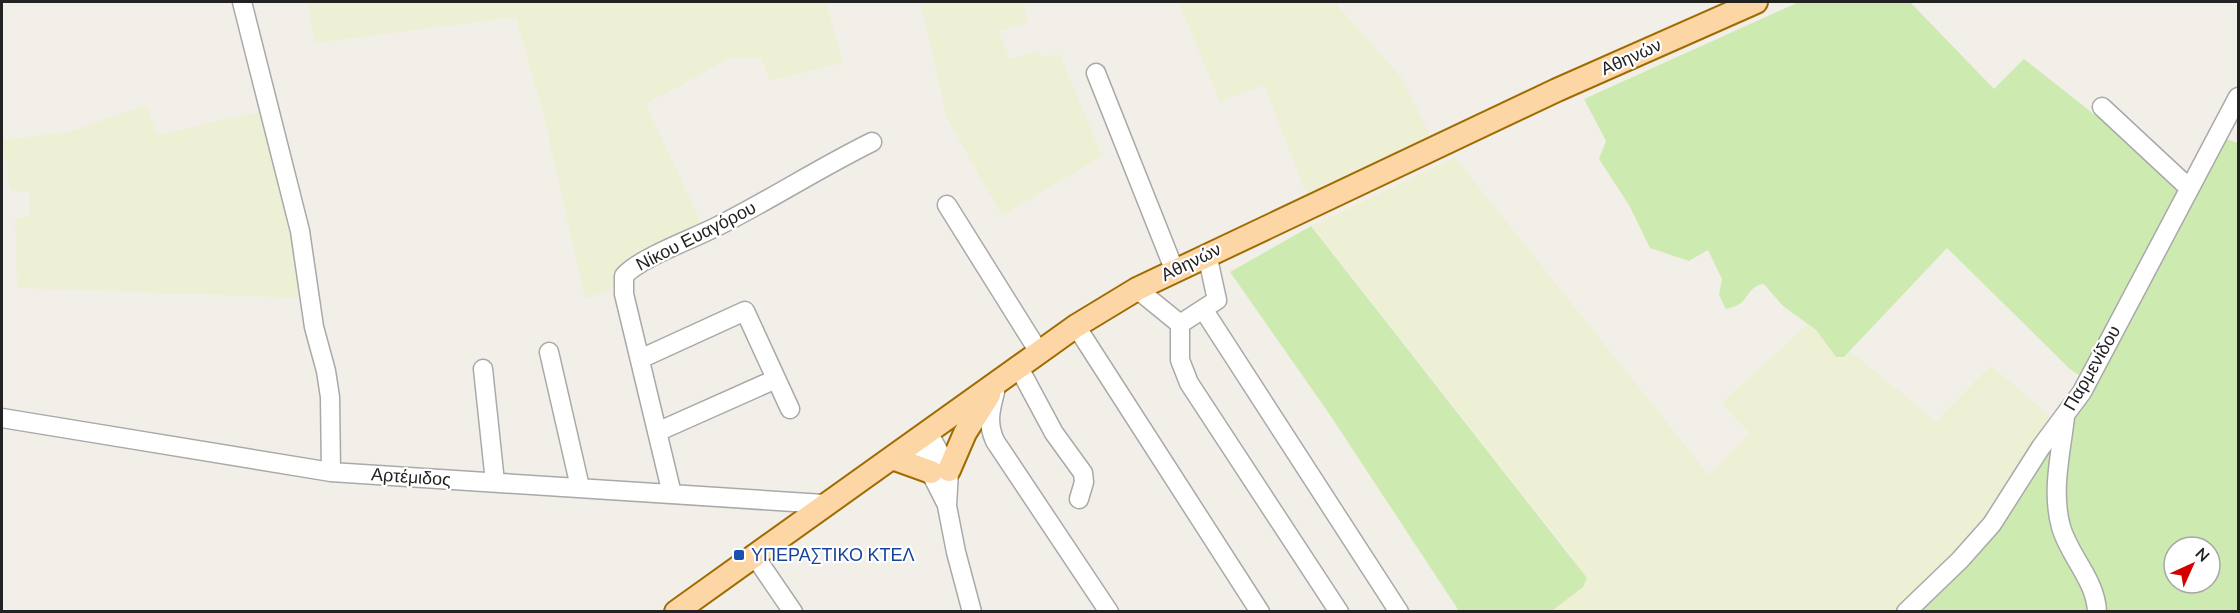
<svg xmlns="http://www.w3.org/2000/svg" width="2240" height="613" viewBox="0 0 2240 613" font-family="'Nunito Sans',sans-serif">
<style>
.farmland{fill:#eef0d5}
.grass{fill:#cdebb0;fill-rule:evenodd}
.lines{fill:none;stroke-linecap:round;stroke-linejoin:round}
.minor-casing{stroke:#a9a9a9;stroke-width:21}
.major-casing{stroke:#a06b00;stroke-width:26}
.minor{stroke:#fff;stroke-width:18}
.major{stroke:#fcd6a4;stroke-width:22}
.transit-dot{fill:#1a4fb4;stroke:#fff;stroke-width:2}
.labels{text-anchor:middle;stroke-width:4.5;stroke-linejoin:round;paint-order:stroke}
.street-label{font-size:18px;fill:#222;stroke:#fff}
.transit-label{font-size:18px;fill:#164399;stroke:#fff;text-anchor:start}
</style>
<rect width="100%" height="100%" fill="#f2efe9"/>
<path class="farmland" d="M308,2H826L843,63L770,81L761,57L731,58L646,104L703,227L614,271V288L585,299L544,117L516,17L315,43Z
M920,2H1023L1028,23L998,31L1010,59L1036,51L1042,57L1060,54L1102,156L1002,216L947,118Z
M1183,2H1338V6L1402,78L1430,135L1306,194L1264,85L1220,102L1179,3Z
M146,105L157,135L263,111L280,173L304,298L17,288L15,219L29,216V193L10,190L2,140L69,132Z
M1455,157L1709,475L1749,433L1721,403L1808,324L1816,330L1836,357H1844L1850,351L1936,421L1991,365L2048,414L2053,422L1967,540L1894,611H1552L1583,587L1572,557L1312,226Z"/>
<path class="grass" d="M1799,2H1910L1994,89L2024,59L2185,186L2082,377L2071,370L1947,248L1844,357H1836L1816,330L1783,306L1764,284C1751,285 1749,296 1741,303C1737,306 1731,308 1726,309L1719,295L1722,279L1708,250L1689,261L1650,248L1629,205L1599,159L1606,141L1584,99Z
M2226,139L2238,143V611L1916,612L1959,573L2170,241ZM2174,547H2210V583H2174Z
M1311,226L1587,578L1583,587L1552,611H1459L1330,415L1230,272Z"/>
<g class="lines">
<defs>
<path id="minor" d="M242,2L300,231L314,327L326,371L330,397L331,472
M1096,73L1174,269
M2102,107L2189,188
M947,205L1039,352
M1137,289L1180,324L1217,300L1207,254
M1203,309L1399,612
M1180,324V360L1189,383L1339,612
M1076,326L1260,612
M549,352L580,487
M640,359L745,311L790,409
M1018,366L1054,433L1083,473L1084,482L1079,499
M483,369L495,482
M995,392C990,411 987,423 995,441L1109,612
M2065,417C2061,453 2051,491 2061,527C2069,556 2096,580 2097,612
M2,418L331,472L824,504
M657,432L776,379
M928,432L949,470L947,506L956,552L972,612
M915,442L947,505
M672,494L624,294V276C639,258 695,238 718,226C770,200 819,168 872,142
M754,555L793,612
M1906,612L1960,560L1992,524L2041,447L2082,392L2238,97"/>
<path id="major" d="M892,458L931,472
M949,470L965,433L989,395
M676,612L1076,326L1137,289L1557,90L1756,2"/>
</defs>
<use href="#minor" class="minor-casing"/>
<use href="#major" class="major-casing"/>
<use href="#minor" class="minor"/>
<use href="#major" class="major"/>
</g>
<rect class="transit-dot" x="733" y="549" width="12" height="12" rx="3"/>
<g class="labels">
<g class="street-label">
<text transform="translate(1631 57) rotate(-24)" y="6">Αθηνών</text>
<text transform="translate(696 236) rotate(-27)" y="6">Νίκου Ευαγόρου</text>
<text transform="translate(1191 262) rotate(-26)" y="6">Αθηνών</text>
<text transform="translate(2092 368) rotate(-60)" y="6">Παρμενίδου</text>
<text transform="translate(411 477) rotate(4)" y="6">Αρτέμιδος</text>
</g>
<g class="transit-label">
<text x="751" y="561">ΥΠΕΡΑΣΤΙΚΟ ΚΤΕΛ</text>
</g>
</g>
<rect width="2240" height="613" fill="none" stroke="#222222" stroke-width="6"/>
<g transform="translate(2192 565) rotate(45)"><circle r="28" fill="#ffffff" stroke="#a7a7a7" stroke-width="1.5"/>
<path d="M0-4.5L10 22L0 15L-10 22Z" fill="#d40000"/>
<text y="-9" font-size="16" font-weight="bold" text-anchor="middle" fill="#222222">N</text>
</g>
</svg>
